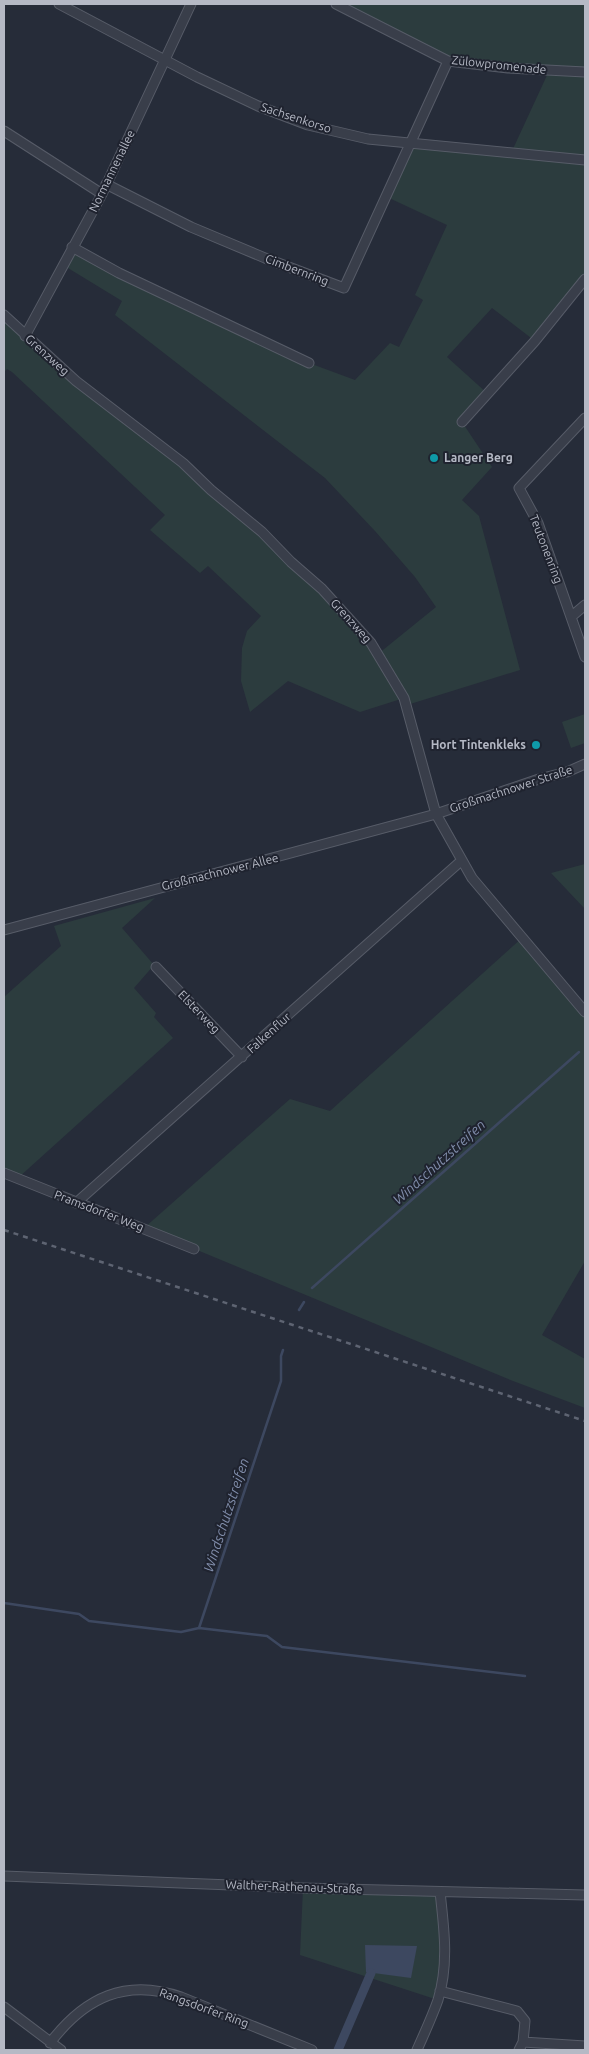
<svg xmlns="http://www.w3.org/2000/svg" width="589" height="2054" viewBox="0 0 589 2054" font-family="Ubuntu,sans-serif">
<style>
.green{fill:#2c3c3e}
.water{fill:#3d4860}
.lines{fill:none;stroke-linecap:round;stroke-linejoin:round}
.stream{stroke:#3d4860;stroke-width:2.5}
.canal{stroke:#3d4860;stroke-width:9}
.minor-casing{stroke:#575c68;stroke-width:11}
.minor{stroke:#393e4a;stroke-width:9}
.rail{stroke:#5e6472;stroke-width:2.5;stroke-dasharray:5 5;stroke-linecap:butt}
.culture-dot{fill:#0f9aa8;stroke:#1f232f;stroke-width:2}
.labels{text-anchor:middle;stroke-width:4;stroke-linejoin:round;paint-order:stroke}
.street-label{font-size:12px;fill:#b5b9c5;stroke:#1f232f}
.poi-label{font-size:12px;font-weight:bold;fill:#b5b9c5;stroke:#1f232f;text-anchor:start}
.water-label{font-size:14px;font-style:italic;fill:#808daa;stroke:#1f232f}
</style>
<rect width="100%" height="100%" fill="#262c39"/>
<path class="green" d="M336,4H585V279L535,341L492,308L447,357L488,394L462,422L492,467L462,500L479,516L520,670L407,705L404,698L360,712L288,681L250,712L241,681L242,648L247,631L261,616L208,566L200,573L150,530L165,515L12,372L7,369L4,372V315L262,532L378,654L436,607L415,577L375,531L325,478L115,315L122,301L63,265L72,247L309,363L355,380L390,343L399,347L423,300L415,295L447,225L387,197L411,143L512,151L549,71L448,61Z
M585,714V743L571,748L562,722Z
M585,864V909L551,873Z
M155,898L122,928L154,965L134,988L156,1013L154,1017L173,1038L18,1178L4,1173V997L61,946L54,926Z
M522,938L585,1012V1261L542,1335L585,1359V1408L513,1381L144,1228L290,1099L330,1111Z
M303,1888L440,1892L446,1942L438,2000L300,1955Z"/>
<path class="water" d="M365,1945L417,1946L411,1978L366,1972Z"/>
<g class="lines">
<path class="stream" d="M312,1288L579,1052
M299,1310L304,1302
M4,1603L79,1614L89,1621L181,1632L199,1628L267,1636L282,1647L525,1676
M199,1628L281,1381V1356L283,1350"/>
<path class="canal" d="M338,2050L371,1973"/>
<defs>
<path id="minor" d="M59,4L197,77L258,106L308,125L368,139L585,160
M336,4L448,61L508,68L585,72
M4,131L102,194
M106,184L191,227L265,258L344,288L448,61
M72,247L119,273L309,363
M4,315L76,381L183,463L211,490L262,532L291,562L322,589L371,643L404,698L436,814L472,878L585,1012
M25,336L102,194L191,4
M585,418L519,488L538,523L585,657
M462,422L535,341L585,279
M572,616L585,605
M4,930L436,814L539,779L567,772L585,764
M156,967L242,1057
M4,1173L194,1249
M76,1203L461,861
M4,1876L303,1888L585,1895
M440,1991L517,2011L525,2021L523,2042L519,2050
M4,2007L61,2050
M523,2042L585,2046
M50,2043C85,1997 126,1978 181,1997L312,2050
M417,2050C424,2034 432,2017 438,2000C449,1964 444,1928 440,1892"/>
</defs>
<use href="#minor" class="minor-casing"/>
<use href="#minor" class="minor"/>
<path class="rail" d="M4,1230L585,1421"/>
</g>
<g class="culture-dot">
<circle cx="434" cy="458" r="5"/>
<circle cx="536" cy="745" r="5"/>
</g>
<g class="labels">
<g class="street-label">
<text transform="translate(499 65) rotate(6)" y="4">Zülowpromenade</text>
<text transform="translate(296 118) rotate(18)" y="4">Sachsenkorso</text>
<text transform="translate(112 171) rotate(-64)" y="4">Normannenallee</text>
<text transform="translate(297 270) rotate(21)" y="4">Cimbernring</text>
<text transform="translate(47 355) rotate(42)" y="4">Grenzweg</text>
<text transform="translate(546 549) rotate(69)" y="4">Teutonenring</text>
<text transform="translate(351 621) rotate(48)" y="4">Grenzweg</text>
<text transform="translate(511 789) rotate(-18)" y="4">Großmachnower Straße</text>
<text transform="translate(220 872) rotate(-14)" y="4">Großmachnower Allee</text>
<text transform="translate(199 1012) rotate(46)" y="4">Elsterweg</text>
<text transform="translate(269 1033) rotate(-42)" y="4">Falkenflur</text>
<text transform="translate(99 1211) rotate(21)" y="4">Pramsdorfer Weg</text>
<text transform="translate(294 1887) rotate(2)" y="4">Walther-Rathenau-Straße</text>
<text transform="translate(204 2008) rotate(20)" y="4">Rangsdorfer Ring</text>
</g>
<g class="poi-label">
<text x="444" y="462">Langer Berg</text>
<text x="526" y="749" text-anchor="end">Hort Tintenkleks</text>
</g>
<g class="water-label">
<text transform="translate(439 1162) rotate(-42)" y="5">Windschutzstreifen</text>
<text transform="translate(226 1515) rotate(-72)" y="5">Windschutzstreifen</text>
</g>
</g>
<rect width="589" height="2054" fill="none" stroke="#b5b9c5" stroke-width="10"/>
</svg>
